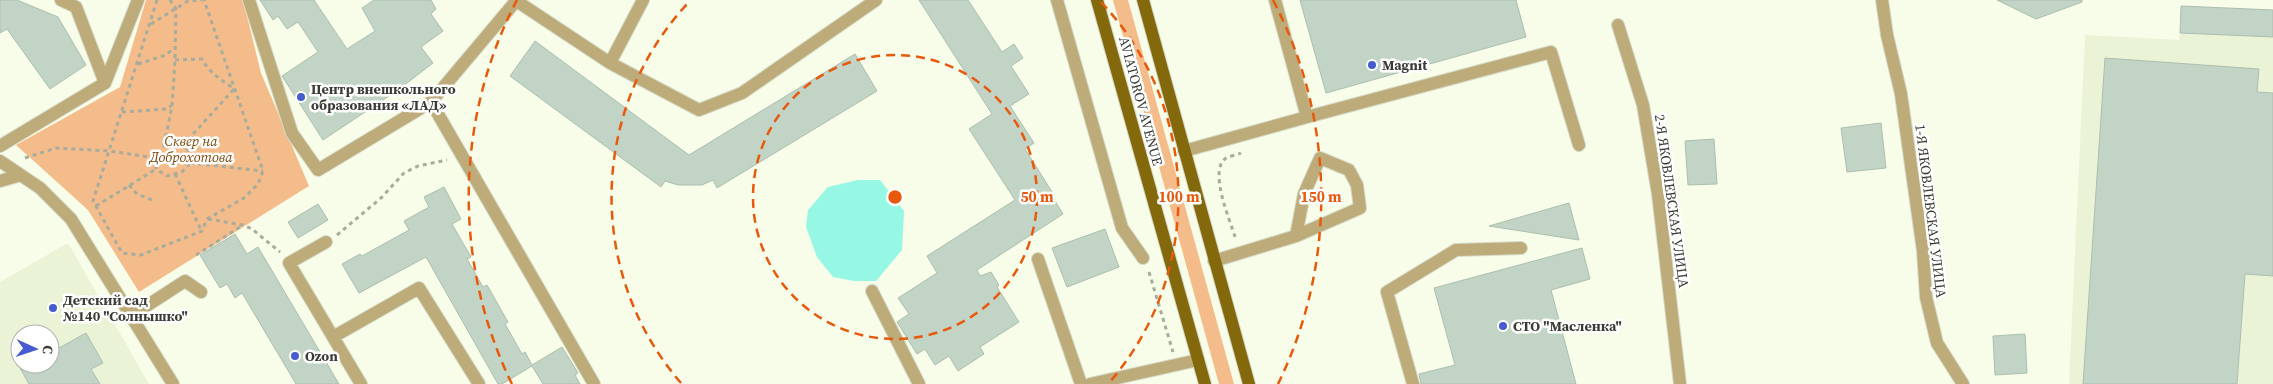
<svg xmlns="http://www.w3.org/2000/svg" width="2273" height="384" viewBox="0 0 2273 384" font-family="'Source Serif 4',serif">
<style>
.built{fill:#ebf3d7;fill-rule:evenodd}
.green{fill:#f5bc8b}
.water{fill:#97f7e5}
.building{fill:#c2d4c6;stroke:#acbeaf}
.lines{fill:none;stroke-linecap:round;stroke-linejoin:round}
.minor-casing{stroke:#d5dac8;stroke-width:14}
.major-casing{stroke:#d5dac8;stroke-width:14}
.path{stroke:#a7ac9c;stroke-width:3;stroke-dasharray:4 4;stroke-linecap:butt}
.minor{stroke:#bdab79;stroke-width:12}
.major{stroke:#83690b;stroke-width:12}
.ring{fill:none;stroke:#e8590c;stroke-width:2.5;stroke-dasharray:9 6}
.poi-dot{fill:#455bcf;stroke:#fff;stroke-width:2}
.labels{text-anchor:middle;stroke-width:5;stroke-linejoin:round;paint-order:stroke}
.poi-label{font-size:14px;font-weight:bold;fill:#3a3c34;stroke:#fff;text-anchor:start}
.street-label{font-size:14px;fill:#3a3c34;stroke:#fff}
.park-label{font-size:14px;font-style:italic;fill:#7d470b;stroke:#fff}
.centre{fill:#e8590c;stroke:#fff;stroke-width:2.5}
.ring-label{font-size:15px;text-anchor:middle;font-weight:bold;fill:#e8590c;stroke:#fff;stroke-width:5;stroke-linejoin:round;paint-order:stroke}
</style>
<rect width="100%" height="100%" fill="#f7fde8"/>
<path class="built" d="M2180,33L2273,37V384H2069L2085,35L2179,40Z
M68,243L149,384H0V282ZM20,334H50V364H20Z"/>
<path class="green" d="M146,0H243L261,73L309,186L139,292L88,210L16,145L120,87Z
M1113,0H1128L1234,384H1219Z"/>
<path class="water" d="M858,180H880L904,211L902,250L876,281H854L833,277L817,257L806,227L808,210L828,187Z"/>
<path class="building" d="M0,0H17L58,17L86,65L50,89L7,29L0,33Z
M260,0H314L347,49L375,31L362,8L374,0H431L436,9L431,14L443,31L421,47L433,63L398,90L323,140L282,76L318,52L298,22L287,29L278,16L273,20Z
M919,0H968L1002,52L1014,44L1023,58L1011,66L1029,94L1010,106L1034,143L1025,149L1054,195L1052,196L1063,214L977,270L980,276L991,272L999,285L997,287L1019,322L980,347L984,354L958,371L949,356L935,365L925,349L917,354L897,322L909,314L898,298L937,273L927,256L1015,200L969,129L992,114Z
M1300,0H1516L1526,37L1326,93Z
M1997,0H2082V2L2036,19Z
M2181,6L2273,10V37L2180,33Z
M535,41L689,155L855,54L877,91L717,188L713,180L702,185H678L665,181L661,187L510,76Z
M2105,58L2259,69L2257,92L2273,93V276L2245,274L2237,384H2083Z
M1881,123L1886,168L1847,172L1841,128Z
M1714,139L1717,184L1688,185L1685,141Z
M444,187L461,219L452,224L471,257L467,259L483,287L487,285L508,322L505,324L522,354L525,352L532,365L562,347L578,373L575,375L580,384H543L532,366L502,384H498L426,257L359,293L342,264L360,254L362,256L409,230L404,221L429,207L424,197Z
M1569,203L1579,240L1489,226Z
M318,204L328,220L298,238L288,222Z
M1105,229L1119,267L1067,287L1052,248Z
M235,234L247,254L258,247L339,384H296L242,293L235,298L227,284L220,288L200,255Z
M1582,248L1590,279L1551,290L1576,384H1421L1419,374L1455,365L1434,288Z
M86,333L103,363L91,369L100,384H29L20,368L28,364H50V353Z
M2025,334L2027,373L1995,375L1993,336Z"/>
<g class="lines">
<defs>
<path id="minor" d="M61,0L76,7L105,83
M249,0L292,133L318,170L431,102L594,384
M515,0L610,63
M643,0L610,63L699,110L742,93L876,0
M1057,0L1122,228L1143,258
M1882,0L1887,35L1901,94L1923,251L1926,297L1937,343L1963,384
M1618,25L1643,105L1658,194L1680,384
M431,102L516,1
M1307,117L1551,52L1579,145
M0,146L105,83L138,0
M1184,151L1307,117L1275,0
M0,161L40,188L71,219L173,384
M0,181L21,175
M326,242L289,263L361,384
M1038,259L1081,384
M1214,261L1296,236L1360,208L1357,185L1349,170L1320,158L1304,194L1296,236
M872,291L919,384
M131,316L185,281L201,292
M333,337L419,288L479,384
M1090,384L1198,360
M1413,384L1387,292L1456,250L1521,248"/>
<path id="major" d="M1097,0L1205,384
M1143,0L1249,384"/>
</defs>
<use href="#minor" class="minor-casing"/>
<use href="#major" class="major-casing"/>
<path class="path" d="M157,0L93,201L122,253L141,255L202,231L207,219L244,198L258,184L263,171L204,0
M151,24L188,1L202,0
M175,60L202,59C210,74 221,79 234,89L183,145L188,150L190,163L182,172L167,176L156,169C156,156 157,150 169,142L183,145
M138,64L166,55L175,47
M122,112L167,109L171,106
M164,145L172,106L175,60L176,9L170,0
M25,158L56,148L110,151L156,158
M190,163L263,171
M175,174L201,230
M129,185L137,194L155,201
M96,206L156,169
M208,219L243,225L252,229L280,252
M337,235L381,198L404,173L418,166L447,160
M1235,237C1230,220 1208,170 1226,158C1230,156 1237,155 1241,153
M196,255L243,225
M1149,272L1173,352"/>
<use href="#minor" class="minor"/>
<use href="#major" class="major"/>
</g>
<g class="ring">
<circle cx="895" cy="197" r="142"/>
<path d="M681 383A284 284 0 0 1 689 2M1101 2A284 284 0 0 1 1109 383"/>
<path d="M512 384A426 426 0 0 1 517 0M1273 0A426 426 0 0 1 1278 384"/>
</g>
<g class="poi-dot">
<circle cx="1372" cy="65" r="5"/>
<circle cx="301" cy="97" r="5"/>
<circle cx="53" cy="308" r="5"/>
<circle cx="1503" cy="326" r="5"/>
<circle cx="295" cy="356" r="5"/>
</g>
<g class="labels">
<g class="poi-label">
<text x="1382" y="70">Magnit</text>
<text x="311" y="94">Центр внешкольного<tspan x="311" dy="16">образования «ЛАД»</tspan></text>
<text x="63" y="305">Детский сад<tspan x="63" dy="16">№140 "Солнышко"</tspan></text>
<text x="1513" y="331">СТО "Масленка"</text>
<text x="305" y="361">Ozon</text>
</g>
<g class="street-label">
<text transform="translate(1141 101) rotate(75)" y="5">AVIATOROV AVENUE</text>
<text transform="translate(1672 201) rotate(82)" y="5">2-Я ЯКОВЛЕВСКАЯ УЛИЦА</text>
<text transform="translate(1931 211) rotate(83)" y="5">1-Я ЯКОВЛЕВСКАЯ УЛИЦА</text>
</g>
<g class="park-label">
<text x="191" y="146">Сквер на<tspan x="191" dy="16">Доброхотова</tspan></text>
</g>
</g>
<circle cx="895" cy="197" r="8" class="centre"/>
<g class="ring-label">
<text x="1037" y="202">50 m</text>
<text x="1179" y="202">100 m</text>
<text x="1321" y="202">150 m</text>
</g>
<g transform="translate(35 349) rotate(93)"><circle r="24" fill="#ffffff" stroke="#b0b1ae"/>
<path d="M0-4L9 19L0 12L-9 19Z" fill="#455bcf"/>
<text y="-8" font-size="14" font-weight="bold" text-anchor="middle" fill="#3a3c34">С</text>
</g>
</svg>
